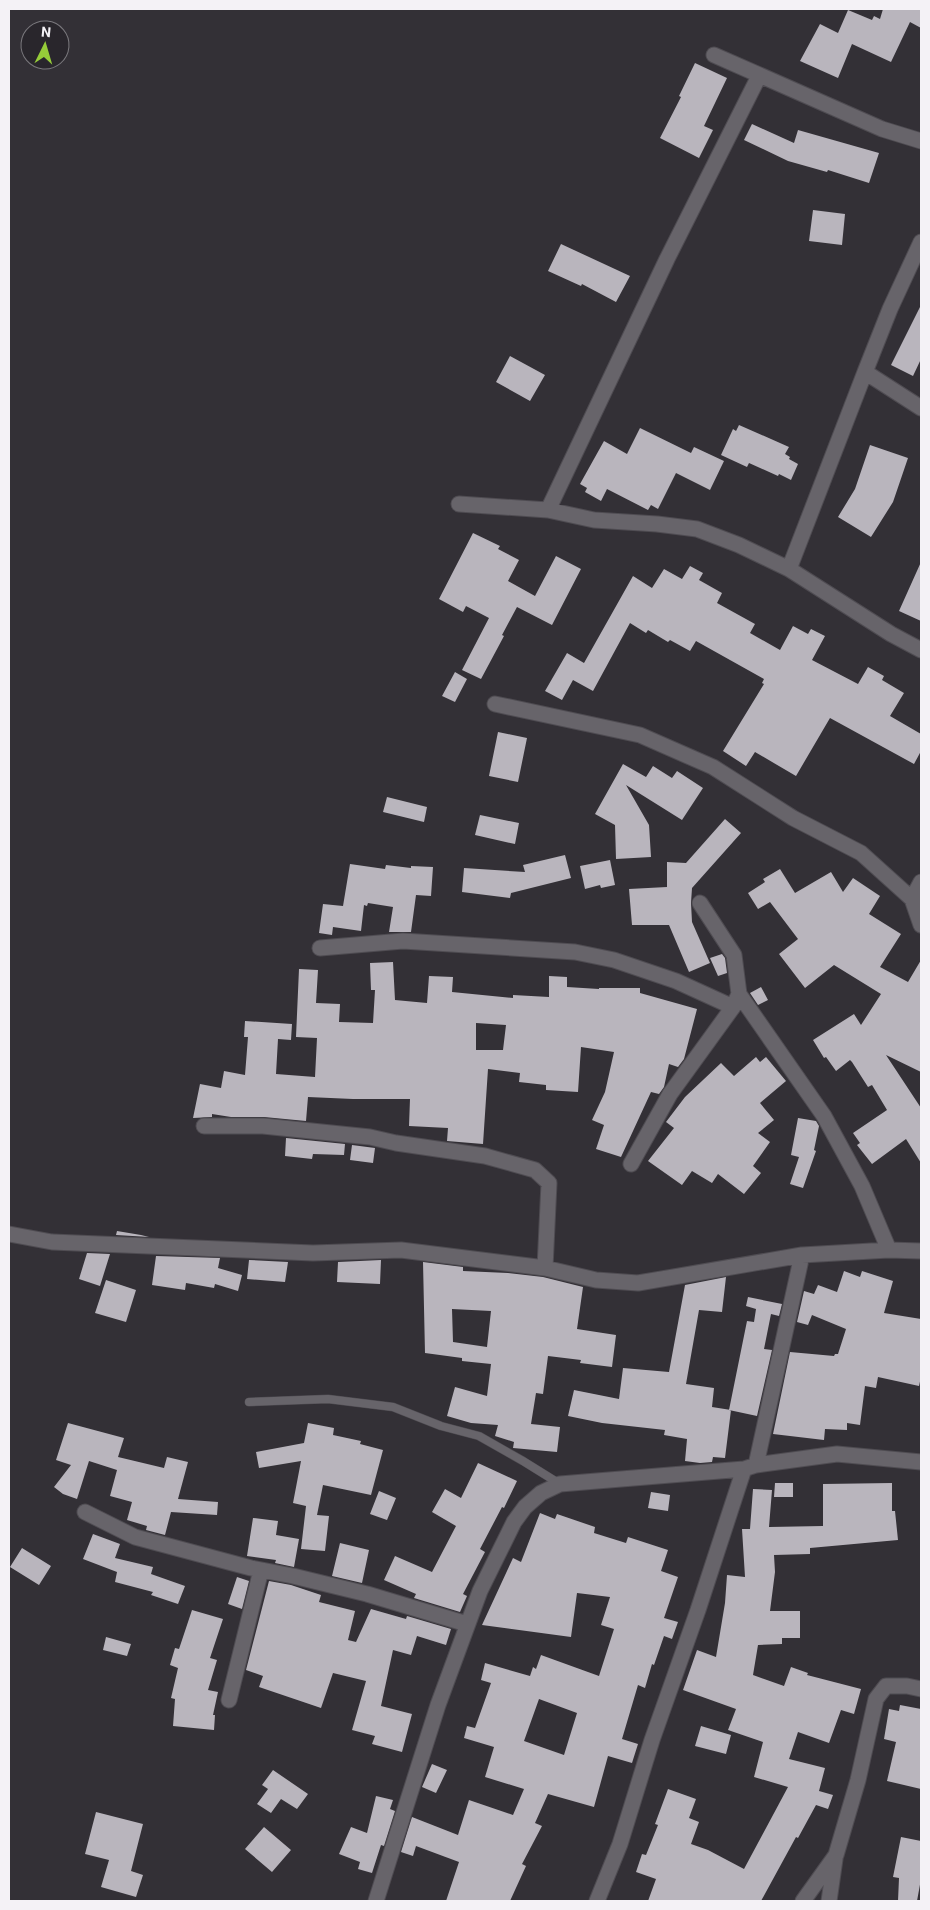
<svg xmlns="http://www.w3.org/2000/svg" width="930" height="1910" viewBox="0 0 930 1910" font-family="Roboto,sans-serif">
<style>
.building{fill:#b9b5bd;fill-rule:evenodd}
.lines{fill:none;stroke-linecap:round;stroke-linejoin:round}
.lane-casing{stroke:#4f4c52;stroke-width:9}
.street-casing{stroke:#4f4c52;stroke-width:17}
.lane{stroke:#67646a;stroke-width:8}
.street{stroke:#67646a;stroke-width:15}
</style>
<rect width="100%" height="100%" fill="#333036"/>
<path class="building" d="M883,9H921V28L910,22L891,62L852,44L838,78L800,61L820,24L838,33L848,10L872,20L874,16L880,19Z
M695,63L727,78L704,126L713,130L699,158L660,138L681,97L679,96Z
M752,124L794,143L798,130L879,153L869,183L828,170L827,172L788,161L744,140Z
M813,210L845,214L842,245L809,241Z
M561,244L630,276L616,302L582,284L581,286L548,271Z
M921,305V359L913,376L891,365Z
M510,356L545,375L530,401L496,382Z
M739,425L789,447L785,454L790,457L789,459L798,464L791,480L779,474L778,476L749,463L747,467L721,455L733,429L736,431Z
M640,428L691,453L694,447L724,461L710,490L676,473L658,509L651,505L648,510L607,489L601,501L585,492L587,488L580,484L604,441L627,454Z
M870,445L908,458L893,502L871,537L838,517L855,489Z
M473,533L500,546L498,549L519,560L508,581L535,596L556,556L581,569L552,625L517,607L502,635L504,636L481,679L462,670L489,618L466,606L463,612L439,599Z
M921,562V621L899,611Z
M690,566L703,573L699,580L722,593L717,603L755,624L750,633L780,650L793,626L808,634L811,629L825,636L812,660L858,684L868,667L884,676L882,680L904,693L890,716L921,734V751L914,764L830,718L796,776L755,752L746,766L723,751L764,684L762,683L764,679L696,641L690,651L670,640L668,642L648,630L646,633L630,623L593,691L573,680L562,700L545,691L567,653L584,663L633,576L652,588L664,569L682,579Z
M455,672L467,679L455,702L442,696Z
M498,732L527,738L518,782L489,776Z
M623,764L646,777L653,766L672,778L677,771L703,788L682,820L626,785L649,825L651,857L616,859L615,825L595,814Z
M387,797L427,807L424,822L383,812Z
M480,815L519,823L515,844L475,835Z
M725,819L741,833L692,888L691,903L692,922L710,963L689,972L669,925H632L629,889L667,887V862L686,863Z
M565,855L571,878L511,893L510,898L462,892L464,868L525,872L523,865Z
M610,860L615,885L601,888L600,885L585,889L580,866Z
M350,864L385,869L386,865L411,868V866L433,867L431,896L416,895L411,932H389L393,907L368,903L367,906L364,905L361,931L333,927L332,935L319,933L323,904L343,906Z
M780,869L795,893L831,872L843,892L853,878L880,896L869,914L901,934L880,967L908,982L921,960V1072L886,1055L921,1108V1163L906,1139L872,1164L857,1145L860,1143L853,1133L887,1110L872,1085L868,1087L852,1062L850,1060L836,1071L826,1057L824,1058L813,1040L854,1014L861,1025L881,994L834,965L805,988L779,954L798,939L770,902L758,909L748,893L765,882L763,879Z
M722,954L725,958L727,973L718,976L710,958Z
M393,962L395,1000L427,1003L429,976L453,977L452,992L513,998V995L549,997V976L567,977V987L599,989V988H640V993L697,1009L684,1059L678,1067L669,1064L664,1087L659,1094L651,1092L621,1157L596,1149L604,1125L592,1120L605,1092L614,1052L581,1047L578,1092L546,1090V1085L519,1082L520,1073L488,1069L483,1144L447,1141L448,1128L409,1126L410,1099H353L308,1097L306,1121L264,1117H231L212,1114V1117L193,1118L200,1084L221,1088L224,1071L245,1075L248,1037H244L245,1021L292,1024L291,1040L278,1039L276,1074L315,1077L317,1038L296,1037L299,969L318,970L316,1003L340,1004L339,1022L373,1023L375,990H371L370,963ZM476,1023L506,1025L503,1050H476Z
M761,987L768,1000L758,1005L750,993Z
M756,1057L760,1062L766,1057L786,1081L760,1103L774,1120L758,1133L770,1142L753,1166L761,1173L744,1194L718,1174L712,1183L692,1171L682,1185L648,1161L674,1128L666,1122L685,1097L721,1063L734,1076Z
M798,1118L816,1121L819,1126L814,1150L816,1151L803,1188L790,1184L799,1157L791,1155Z
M286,1138L345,1144L344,1155L313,1154L312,1159L285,1156Z
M352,1145L375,1148L373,1163L350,1160Z
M117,1231L141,1235L149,1237L116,1235Z
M87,1253L110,1254L100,1286L79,1279Z
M156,1256L220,1258L218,1268L242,1275L238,1291L215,1284L214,1288L186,1283L185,1290L152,1285Z
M249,1260L288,1262L285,1282L247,1279Z
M381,1260L380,1284L337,1282L338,1262Z
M423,1262L463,1267V1271L508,1273L543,1277L583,1287L577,1329L616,1335L612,1367L580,1363L581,1360L548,1356L543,1394L536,1393L531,1424L560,1427L557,1452L513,1448L514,1442L495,1436L498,1425L471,1423L447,1416L455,1387L487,1396L491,1364L462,1361V1358L425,1353ZM452,1309L491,1311L487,1347L453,1342Z
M844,1271L860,1277L862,1271L893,1281L884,1313L921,1319V1377L919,1386L878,1377L876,1388L865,1386L860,1425L847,1423V1430L825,1429L824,1440L773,1434L790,1352L834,1356L835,1354H838L846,1329L812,1315L808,1325L797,1322L804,1291L814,1294L818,1285L837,1292Z
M726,1277L722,1312L699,1310L686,1384L714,1388L712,1407L731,1410L725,1458L713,1457L712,1462L700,1463L685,1461L687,1439L664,1435L665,1430L602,1423L568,1416L574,1390L619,1399L623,1368L669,1372L685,1285Z
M106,1280L136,1290L126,1322L95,1313Z
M748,1297L782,1304L779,1316L771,1314L764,1349L772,1350L757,1416L729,1410L747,1321L754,1322L756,1309L746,1306Z
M68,1423L124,1438L118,1457L164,1468L167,1457L188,1462L178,1499L218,1502L217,1515L171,1512L165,1535L146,1530L147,1526L127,1520L132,1502L110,1496L117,1470L89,1461L77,1499L63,1494L54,1487L71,1465L56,1460Z
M308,1423L334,1428L333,1435L361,1441L360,1444L383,1450L371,1495L323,1485L317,1515L329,1516L325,1551L301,1549L306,1506L293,1503L301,1461L259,1468L256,1452L304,1443Z
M478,1463L517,1481L504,1508L502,1507L480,1549L485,1552L463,1594L467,1596L460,1612L414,1598L416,1594L384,1580L395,1556L432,1572L456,1526L432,1512L445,1489L461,1498Z
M775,1483H793V1497H774Z
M892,1483V1511H895L898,1540L810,1548V1554L774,1555L775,1572L770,1611H800V1638H782V1644L758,1645L753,1675L784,1686L791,1667L808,1673L807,1675L861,1689L854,1714L841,1710L829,1743L798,1732L789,1759L825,1768L819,1791L833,1795L828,1809L816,1805L798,1838L796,1837L761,1901H648L656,1879L636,1872L642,1854L646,1855L658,1825L655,1824L668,1789L696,1799L689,1818L699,1822L691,1844L708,1850L744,1869L788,1787L754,1777L763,1742L728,1730L736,1709L683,1690L697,1650L716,1657L725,1603L727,1575L745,1577L742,1529H750L753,1489L772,1490L769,1527L823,1526V1484Z
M379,1491L396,1498L387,1520L370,1514Z
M651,1492L670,1495L668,1511L648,1508Z
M540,1513L555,1519L557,1514L595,1527L594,1533L626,1543L628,1537L668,1550L661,1571L678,1577L664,1618L678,1622L672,1639L664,1636L654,1665L652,1664L645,1688L638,1685L622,1739L638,1744L632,1763L608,1756L594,1807L548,1794L535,1823L542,1826L522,1864L526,1866L510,1901H446L459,1862L416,1846L413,1856L401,1852L412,1817L458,1835L469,1800L513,1815L524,1789L485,1777L494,1747L464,1738L467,1726L475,1728L491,1683L481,1680L485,1663L530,1676L533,1667L536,1669L541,1655L599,1676L614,1629L601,1625L610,1597L577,1593L571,1637L482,1625L513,1558L521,1562ZM539,1699L577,1713L564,1755L524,1741Z
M253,1518L278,1521L276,1535L299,1539L294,1567L275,1563L276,1560L247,1556Z
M93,1534L120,1544L115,1558L153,1567L151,1574L185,1586L178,1604L151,1595L153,1592L115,1582L117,1572L83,1559Z
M340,1543L369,1550L362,1583L332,1576Z
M22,1548L51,1566L39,1585L10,1567Z
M237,1577L249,1581L242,1609L228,1604Z
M269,1581L291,1585L321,1595L319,1602L355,1611L348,1640L356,1642L371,1609L406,1619L407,1616L451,1629L446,1645L417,1636L411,1655L393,1650L381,1706L412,1714L402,1752L372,1744L375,1736L352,1730L366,1681L333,1673L321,1708L259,1687L263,1676L246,1670Z
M192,1610L223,1619L210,1658L217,1660L208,1690L218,1692L213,1715H215L214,1730L173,1726L175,1699L171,1698L178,1668L170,1665L175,1648L179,1649Z
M106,1637L131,1644L127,1656L103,1650Z
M900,1705L921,1709V1789L887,1781L896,1742L884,1739L889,1709L899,1711Z
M701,1726L731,1735L726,1754L695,1746Z
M432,1764L447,1770L436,1793L422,1787Z
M273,1770L308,1794L297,1809L281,1799L271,1813L257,1804L268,1789L262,1785Z
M376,1796L393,1800L390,1809L395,1811L384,1846L381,1845L372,1873L358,1869L360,1862L339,1854L351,1827L367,1833Z
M96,1812L143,1824L131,1871L143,1875L136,1897L101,1887L109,1860L85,1854Z
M264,1827L291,1850L272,1872L245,1849Z
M901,1837L921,1841V1879L917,1901H898L899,1878L893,1877Z"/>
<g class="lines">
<defs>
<path id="lane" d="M249,1402L328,1399L393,1407L441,1426L479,1436L523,1461L560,1484"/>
<path id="street" d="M714,55L882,129L921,141
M921,242L890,309L865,372L921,408
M459,504L548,510L594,520L657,524L697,529L739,545L789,569L891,634L921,650
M548,510L667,259L759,76
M789,569L865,372
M495,704L640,735L713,767L793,818L861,853L912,899L921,925
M912,899L921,882
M700,903L734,955L739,994L824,1116L862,1186L889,1250
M320,948L403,941L575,952L614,960L676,981L733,1007L739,994
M204,1126H263L370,1137L396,1143L485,1156L535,1170L549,1183L545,1268
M631,1164L670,1094L733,1007
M9,1234L52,1242L313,1253L401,1250L545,1268L596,1280L638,1283L802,1255L889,1250L921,1251
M756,1465L802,1255
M85,1512L135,1537L251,1568L293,1576L367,1594L467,1624
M229,1700L261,1570
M376,1901L438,1705L480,1591L514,1522L525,1507L541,1493L560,1484L744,1469L756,1465L837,1454L921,1462
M597,1901L620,1844L652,1740L698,1610L744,1469
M803,1901L836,1855L858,1780L876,1699L886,1686H907L921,1689
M829,1901L835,1859"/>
</defs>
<use href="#lane" class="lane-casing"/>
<use href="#street" class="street-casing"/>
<use href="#lane" class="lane"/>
<use href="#street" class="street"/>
</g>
<rect width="930" height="1910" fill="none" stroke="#f4f2f6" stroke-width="20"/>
<g transform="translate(45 45) rotate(5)"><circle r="24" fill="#29262c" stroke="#7a787d"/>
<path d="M0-4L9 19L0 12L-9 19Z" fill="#96cc39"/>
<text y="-8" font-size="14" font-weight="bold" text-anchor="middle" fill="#f4f2f6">N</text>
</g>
</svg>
